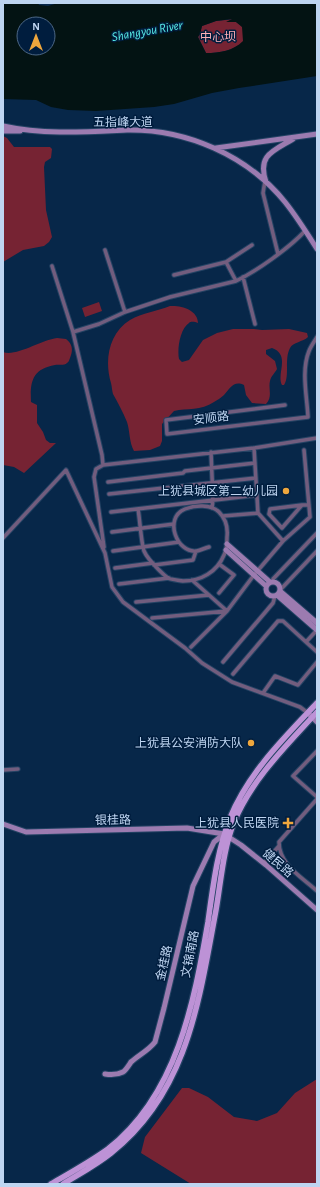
<svg xmlns="http://www.w3.org/2000/svg" width="320" height="1187" viewBox="0 0 320 1187" font-family="'Alegreya Sans','Noto Sans SC',sans-serif">
<style>
.green{fill:#762333}
.water{fill:#031313;fill-rule:evenodd}
.lines{fill:none;stroke-linecap:round;stroke-linejoin:round}
.street-casing{stroke:#244364;stroke-width:5.5}
.secondary-casing{stroke:#244364;stroke-width:7}
.primary-casing{stroke:#244364;stroke-width:8}
.street{stroke:#725d7e;stroke-width:3.5}
.secondary{stroke:#9c7bb0;stroke-width:5}
.primary{stroke:#bd92d6;stroke-width:5.5}
.poi-dot{fill:#efa73d;stroke:#001d3e;stroke-width:1.5}
.labels{text-anchor:middle;stroke-width:3;stroke-linejoin:round;paint-order:stroke}
.park-label{font-size:12px;fill:#feafb7;stroke:#001d3e}
.street-label{font-size:12px;fill:#bed5f1;stroke:#001d3e}
.poi-label{font-size:12px;fill:#bed5f1;stroke:#001d3e;text-anchor:end}
.water-label{font-size:13px;font-style:italic;fill:#58ebe7;stroke:#001d3e}
</style>
<rect width="100%" height="100%" fill="#072749"/>
<path class="green" d="M235,19L227,22H236L243,27L244,41C233,51 220,53 206,53L198,37L200,34L202,26L216,21Z
M3,136L7,138L14,147H50L52,149L51,158L45,162L44,167L46,210L52,237L49,242L44,246L23,250L3,262Z
M99,302L102,311L85,317L82,308Z
M170,306C181,305 198,310 198,323C195,322 191,321 189,323C180,329 177,349 179,359L182,362L189,360L203,340L217,333L233,329H254L262,330L289,329L307,333L308,337C303,342 293,342 290,348C284,359 290,376 284,385H282C276,374 291,355 272,348L266,350V354L275,361L277,369C275,373 271,376 270,381C268,389 273,397 266,404L252,403L246,395L244,385C234,380 230,388 224,395C221,398 217,400 214,402C201,411 187,408 174,411L162,424V441L160,446L150,450L134,451C129,442 130,431 127,422C123,412 118,403 113,394C112,391 112,387 111,383C104,360 109,333 130,320C142,313 158,311 170,306Z
M57,338L66,339C73,344 73,351 70,358C69,360 69,362 67,363C64,366 58,364 55,365C32,369 30,382 31,402L37,405V423L43,432L46,440L50,443H56L24,473L14,467L3,465V352C16,357 41,340 57,338Z
M317,1079V1184H191L141,1153L145,1137L182,1088H189L208,1097L234,1117L257,1121L277,1113L295,1093Z"/>
<path class="water" d="M3,3H38L39,5L48,6L58,3H317V76L239,88L212,93L174,104L154,107L96,111L68,110L51,107L36,100L3,99ZM232,19L226,22H236L242,27L243,41C233,51 220,53 206,53L198,37L200,34L202,26L216,21ZM24,24H48V48H24Z"/>
<g class="lines">
<defs>
<path id="street" d="M265,181L263,193L278,254
M105,250L125,312L170,297L236,281C257,271 289,248 305,231
M226,262L236,281
M52,266L73,332L99,324L125,312
M174,275L226,262L252,245
M243,277L255,324
M73,332L102,455L103,465L96,469L94,477L104,547
M285,405L166,420L167,434L308,417C307,396 301,371 309,351C311,346 314,342 317,337
M211,452L213,500L212,508
M103,465L254,448
M108,482L183,473L185,471L255,463
M109,494L256,478
M302,505L270,509L269,514L282,528L302,505H309
M138,509C140,520 141,542 144,551C147,558 154,565 159,570C162,573 165,576 168,578C172,580 179,580 183,581C201,581 217,572 224,555C227,550 227,543 227,537C228,528 226,519 219,512C211,504 195,505 185,509C163,518 177,554 197,551C201,550 205,548 209,547
M111,512L257,495
M223,516L258,513
M112,532L174,524
M3,538L66,470L105,553L112,587L123,602L185,648L202,663L232,682L300,707L308,713
M283,541L310,517L304,450
M113,551L179,542
M219,564L234,575L219,593
M154,565L193,560L196,551
M115,568L153,563
M192,580L227,611L254,575L283,541L258,513L254,448L317,438
M273,581V579L317,533
M119,584L169,578
M281,589L317,551
M136,602L209,595
M152,618L227,611L191,647
M306,642L317,652
M223,662L273,603L275,596
M233,674L278,621H283L306,642L317,630
M263,693L275,676L298,685L317,662
M317,751L293,776L317,797
M3,770L18,769
M317,799L279,842C279,865 302,877 317,891
M264,863L279,846"/>
<path id="secondary" d="M3,126C44,135 85,132 127,130C186,129 247,155 285,202C297,217 307,233 317,249
M3,131H20
M216,148L317,134
M266,182C257,155 273,151 293,139
M227,544L270,582
M226,550L266,586
M266 589a7 7 0 1 1 14 0a7 7 0 1 1-14 0Z
M281,592L317,623
M277,595L317,630
M310,715L317,722
M3,824L26,832L187,828L224,834L241,845L266,865L317,910
M105,1074C111,1075 117,1075 123,1072C126,1070 129,1065 131,1062C139,1055 149,1050 155,1042L164,1008L193,886L214,842L224,834"/>
<path id="primary" d="M51,1184C70,1173 90,1162 108,1149C177,1095 194,1003 208,922C213,887 217,851 230,818C249,772 284,738 317,703
M63,1184C79,1174 96,1165 111,1153C188,1092 199,1000 216,910C221,881 223,850 234,822C252,779 286,746 317,712"/>
</defs>
<use href="#street" class="street-casing"/>
<use href="#secondary" class="secondary-casing"/>
<use href="#primary" class="primary-casing"/>
<use href="#street" class="street"/>
<use href="#secondary" class="secondary"/>
<use href="#primary" class="primary"/>
</g>
<g class="poi-dot">
<circle cx="286" cy="491" r="4"/>
<circle cx="251" cy="743" r="4"/>
<path d="M286 817h4v4h4v4h-4v4h-4v-4h-4v-4h4z"/>
</g>
<g class="labels">
<g class="park-label">
<text x="218" y="41">中心坝</text>
</g>
<g class="street-label">
<text x="123" y="126">五指峰大道</text>
<text transform="translate(211 418) rotate(-7)" y="4">安顺路</text>
<text transform="translate(113 820) rotate(-1)" y="4">银桂路</text>
<text transform="translate(278 863) rotate(41)" y="4">健民路</text>
<text transform="translate(190 954) rotate(-79)" y="4">文锦南路</text>
<text transform="translate(164 963) rotate(-77)" y="4">金桂路</text>
</g>
<g class="poi-label">
<text x="278" y="495">上犹县城区第二幼儿园</text>
<text x="243" y="747">上犹县公安消防大队</text>
<text x="279" y="827">上犹县人民医院</text>
</g>
<g class="water-label">
<text transform="translate(147 30) rotate(-10)" y="5">Shangyou River</text>
</g>
</g>
<rect width="320" height="1187" fill="none" stroke="#bed5f1" stroke-width="8"/>
<g transform="translate(36 36)"><circle r="19" fill="#001d3e" stroke="#4c6786"/>
<path d="M0-3L7 15L0 10L-7 15Z" fill="#efa73d"/>
<text y="-6" font-size="11" font-weight="bold" text-anchor="middle" fill="#bed5f1">N</text>
</g>
</svg>
